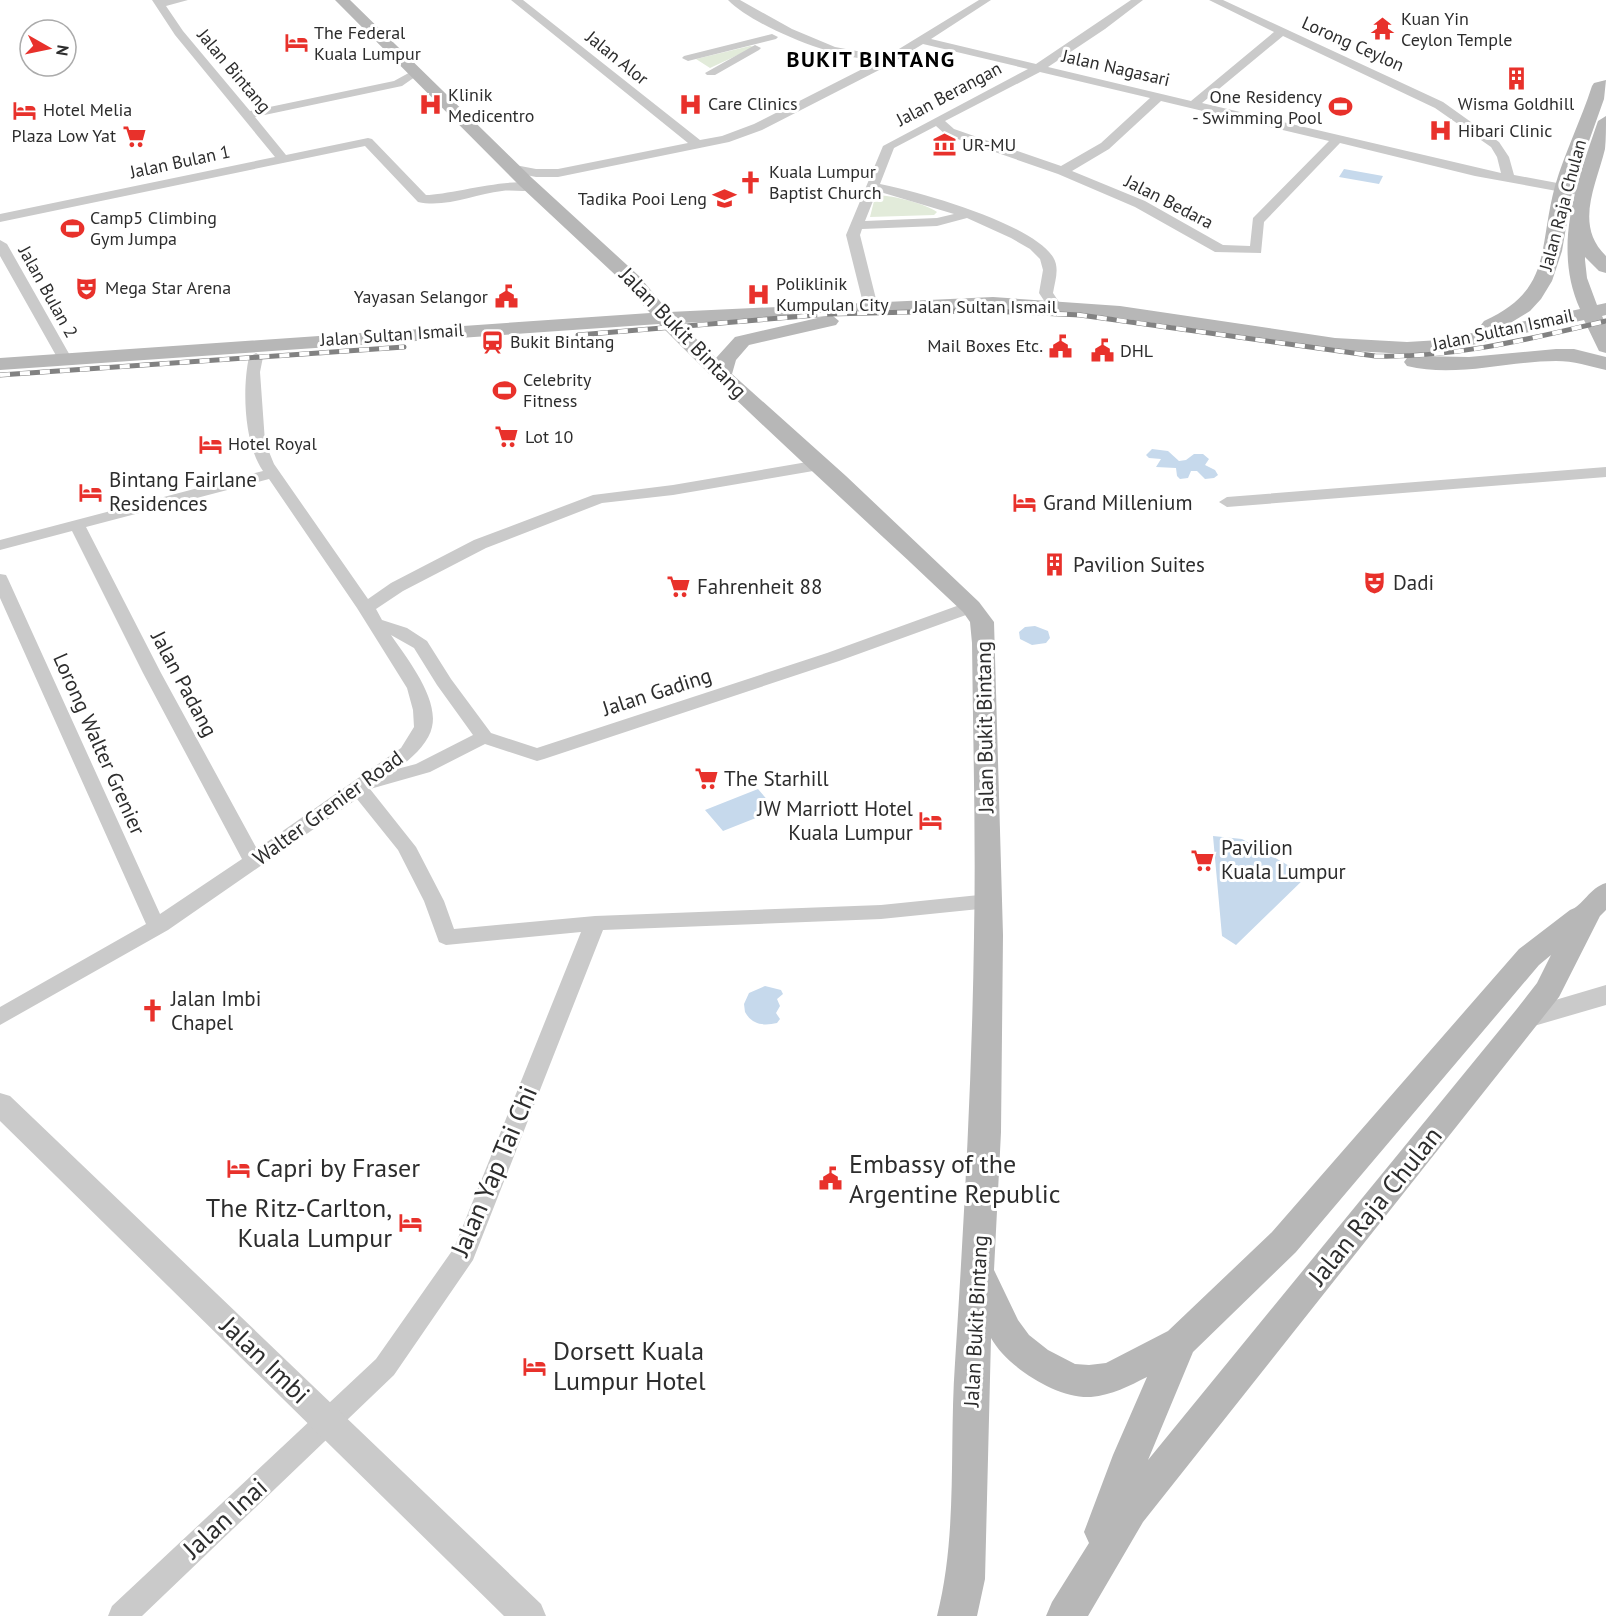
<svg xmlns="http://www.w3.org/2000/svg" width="1606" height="1616" viewBox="0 0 1606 1616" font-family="'PT Sans',sans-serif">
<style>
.green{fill:#e2ebda}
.water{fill:#c6d9ec}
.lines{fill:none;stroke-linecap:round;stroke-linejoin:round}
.minor{fill:#cacaca;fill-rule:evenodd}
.tertiary{fill:#cacaca;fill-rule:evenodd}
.secondary{fill:#b7b7b7;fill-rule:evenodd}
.rail-casing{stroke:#828282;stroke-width:5}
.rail{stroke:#fff;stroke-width:4;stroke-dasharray:10;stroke-linecap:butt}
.labels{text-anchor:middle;stroke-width:6;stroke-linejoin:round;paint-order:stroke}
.far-poi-label{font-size:18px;fill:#2d2d2d;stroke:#fff;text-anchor:start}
.far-street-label{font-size:18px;fill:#2d2d2d;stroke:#fff}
.street-label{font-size:21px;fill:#2d2d2d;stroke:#fff}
.poi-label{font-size:21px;fill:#2d2d2d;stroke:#fff;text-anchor:start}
.far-district-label{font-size:22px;font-weight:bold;letter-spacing:1.5px;fill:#000;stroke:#fff}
.near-poi-label{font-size:26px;fill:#2d2d2d;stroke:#fff;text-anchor:start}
.near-street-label{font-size:26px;fill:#2d2d2d;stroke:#fff}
</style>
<rect width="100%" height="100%" fill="#fff"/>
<path class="green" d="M750,46L755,47L710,68L696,59Z
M878,195C894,196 924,203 937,212L934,215L870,217L875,197Z"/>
<path class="water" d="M1344,169L1383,176L1379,184L1339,177Z
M1152,449L1168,451L1179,461L1186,460L1194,454H1203L1209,459L1205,465L1215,470L1218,475L1214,478L1205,479L1197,471H1191L1188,478L1180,479L1177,476L1176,468L1156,467L1161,459L1149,458L1146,455Z
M1035,626L1048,631L1050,638L1046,643L1032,645L1020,639L1019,632L1025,627Z
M758,789L776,810L723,831L705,810Z
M1213,836L1242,839L1307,876L1236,945L1222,936Z
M765,986L781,990L783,994L777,999L780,1006L776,1013L780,1019L777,1023C764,1026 752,1025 745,1012L744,1004L749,993Z"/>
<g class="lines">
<path class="minor" d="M152,0H188L166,6L183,31L250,111L394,81L416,69L422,72L402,86L255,117L286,155L368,138L372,139L426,195C451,195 523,173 538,187C531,194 513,189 502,191C475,194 446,208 418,202L365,146L0,222V214L275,157L175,35Z
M511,0H523L700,140L722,136L754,124L882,59C845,64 754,27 728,0H740L792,29L835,47L873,54L894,52L979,0H991L931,39L1036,64L1131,0H1143L1105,29L1048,67L1191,101L1274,32L1209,0H1223L1443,102L1499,142L1509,157L1514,175L1584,188L1590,192L1584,196L1475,176L1340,143L1264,222L1261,253L1215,252L1135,207L1058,174L946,135L936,126L894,148L880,184C920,192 1031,223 1053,257C1060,268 1055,281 1053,293L1059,302L1058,306L1051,310L1044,306L1045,302L1039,293L1043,270L1040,259L1030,249L1011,238L967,218L937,226L862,229L860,235L878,307L871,311L864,307L846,235L883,146L1028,69L923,44L885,67L762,130L729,142L558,177H536L511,172L509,169L515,165L536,169H558L688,143ZM1283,36L1435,108L1491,147L1497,157L1501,173L1202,103ZM1040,72L1150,98L1101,143L1061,166L954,129L945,121ZM1161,101L1329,141L1253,218L1250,246L1223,245L1145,201L1072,171L1109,149ZM877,191L954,214L937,218L865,221Z
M772,34L778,37L776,39L688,61L682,58L684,56Z
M755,45L761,48L759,50L715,75H707L705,73Z
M0,240L7,244L72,359L70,362H60L58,359L0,256Z
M256,353L263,357L260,372L265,442L274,464L368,599L391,583L474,540L593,495L673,485L819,460L827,465L819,470L673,495L602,503L486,548L403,591L376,609L382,620L407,628L427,641L451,679L491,733L537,748L827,653L965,603H977L980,607L977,611L839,661L544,759L537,761L485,744L430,772L370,789L416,847L444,901L454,929L595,916L881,905L989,894L996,896L999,901L996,906L989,908L881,919L603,930L473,1260L394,1375L142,1616H108L112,1606L376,1359L454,1248L581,932L446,945L439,942L424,901L398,850L357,799L168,930L0,1025V1007L146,924L0,598V574L6,575L8,579L160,914L242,859L143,673L72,531L0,550V540L263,471C244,444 242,389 249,357ZM269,479L357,608L407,688L413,710L414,727L401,748L257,849L161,673L86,527ZM391,635L414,648L437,685L473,735L416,764L397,769C410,760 429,743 432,727C439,698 406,657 391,635Z
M1606,467V477L1227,507L1219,502L1227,497Z"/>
<path class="tertiary" d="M1606,985V1005L1527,1028L1518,1025L1514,1018L1518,1011Z
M0,1093L10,1096L541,1604L546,1616H504L0,1121Z"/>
<path class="secondary" d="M335,0H350L532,178L639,276L669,312L993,297L1120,306L1335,338L1407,342L1440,340L1486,330L1481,325L1484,321C1553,290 1538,248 1555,186C1565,152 1581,120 1592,86L1594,83L1606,80L1604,99L1573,186L1562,251L1552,281L1541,299L1530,311L1507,325L1580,309C1552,247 1577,182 1598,121L1606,116C1606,127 1606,139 1605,149C1596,186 1574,225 1606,256V273L1599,271L1585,257V260L1587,278L1597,305L1606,303V315L1602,316L1606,324V353L1599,351L1584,320L1440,352L1407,354L1335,350L1120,318L993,309L833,316L839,321L836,325L749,345L736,360L732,374L846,476L979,602L994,622L1003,935L1001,1132L994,1270L1018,1320L1029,1335L1048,1350L1075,1364L1089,1365L1106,1363L1168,1331L1272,1232L1519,949L1570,910C1583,906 1589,888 1606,883V910L1600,916L1559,997L1143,1522L1088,1616H1046L1052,1602L1089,1543L1084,1532L1113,1455L1147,1377C1129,1386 1112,1395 1091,1397C1057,1399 1007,1367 991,1338L985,1579L977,1616H937C958,1533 949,1447 955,1363C964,1221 972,1079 974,937C976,839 973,741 972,643L970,622L963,612C862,516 757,423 659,324L0,370V358L650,313L625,284L520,186ZM822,317L735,337L716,358L680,323ZM1551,955L1537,983L1516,1010L1148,1460L1193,1352L1296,1252L1539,965Z
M1556,349H1574L1606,357V370C1589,366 1574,361 1556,361C1507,361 1456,378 1407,366L1404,362L1407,358L1414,356L1469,357Z"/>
<defs>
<path id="rail" d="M578,335L829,314L955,311L1018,312L1080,315L1375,356C1455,358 1529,339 1606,321
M0,375L404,347"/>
</defs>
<use href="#rail" class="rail-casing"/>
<use href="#rail" class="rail"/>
</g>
<defs>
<symbol id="temple-bare" viewBox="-9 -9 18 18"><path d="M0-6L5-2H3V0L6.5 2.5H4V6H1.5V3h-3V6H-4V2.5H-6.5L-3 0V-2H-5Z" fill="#e8312b" stroke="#fff" stroke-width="2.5" paint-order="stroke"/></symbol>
<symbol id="hotel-bare" viewBox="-9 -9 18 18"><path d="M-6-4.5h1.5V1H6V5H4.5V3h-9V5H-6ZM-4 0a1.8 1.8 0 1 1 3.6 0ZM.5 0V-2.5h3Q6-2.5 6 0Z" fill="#e8312b" stroke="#fff" stroke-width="2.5" paint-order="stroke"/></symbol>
<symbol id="building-bare" viewBox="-9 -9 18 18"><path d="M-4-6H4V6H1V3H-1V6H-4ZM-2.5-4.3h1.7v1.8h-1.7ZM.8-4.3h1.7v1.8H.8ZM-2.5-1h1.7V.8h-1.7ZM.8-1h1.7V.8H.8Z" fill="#e8312b" stroke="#fff" stroke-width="2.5" paint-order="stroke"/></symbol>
<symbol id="hospital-bare" viewBox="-9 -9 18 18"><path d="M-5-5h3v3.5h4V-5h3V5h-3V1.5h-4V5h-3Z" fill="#e8312b" stroke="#fff" stroke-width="2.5" paint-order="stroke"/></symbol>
<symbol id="stadium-bare" viewBox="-9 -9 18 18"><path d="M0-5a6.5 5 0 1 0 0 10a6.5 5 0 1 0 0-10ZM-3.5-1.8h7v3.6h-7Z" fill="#e8312b" stroke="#fff" stroke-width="2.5" paint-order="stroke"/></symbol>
<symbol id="supermarket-bare" viewBox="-9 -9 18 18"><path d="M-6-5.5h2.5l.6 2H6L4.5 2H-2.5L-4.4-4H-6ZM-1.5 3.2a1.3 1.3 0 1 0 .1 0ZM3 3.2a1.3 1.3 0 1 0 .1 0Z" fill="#e8312b" stroke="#fff" stroke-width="2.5" paint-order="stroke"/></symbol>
<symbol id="museum-bare" viewBox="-9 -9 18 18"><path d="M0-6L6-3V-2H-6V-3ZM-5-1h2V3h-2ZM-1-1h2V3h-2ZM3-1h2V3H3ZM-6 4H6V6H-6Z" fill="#e8312b" stroke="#fff" stroke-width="2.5" paint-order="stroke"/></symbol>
<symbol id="church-bare" viewBox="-9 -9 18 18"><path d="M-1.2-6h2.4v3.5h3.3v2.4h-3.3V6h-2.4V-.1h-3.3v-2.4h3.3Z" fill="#e8312b" stroke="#fff" stroke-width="2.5" paint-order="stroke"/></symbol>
<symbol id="school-bare" viewBox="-9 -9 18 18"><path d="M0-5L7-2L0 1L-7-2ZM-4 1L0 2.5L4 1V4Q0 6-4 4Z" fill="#e8312b" stroke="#fff" stroke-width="2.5" paint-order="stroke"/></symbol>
<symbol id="theatre-bare" viewBox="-9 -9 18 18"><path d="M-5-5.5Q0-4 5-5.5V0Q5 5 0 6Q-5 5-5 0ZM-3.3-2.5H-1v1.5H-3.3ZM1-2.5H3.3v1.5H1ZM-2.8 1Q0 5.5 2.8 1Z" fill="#e8312b" stroke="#fff" stroke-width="2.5" paint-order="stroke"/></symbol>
<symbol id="civic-bare" viewBox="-9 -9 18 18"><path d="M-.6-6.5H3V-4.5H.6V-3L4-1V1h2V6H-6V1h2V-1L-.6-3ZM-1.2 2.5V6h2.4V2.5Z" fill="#e8312b" stroke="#fff" stroke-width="2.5" paint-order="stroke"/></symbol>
<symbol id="station-bare" viewBox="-9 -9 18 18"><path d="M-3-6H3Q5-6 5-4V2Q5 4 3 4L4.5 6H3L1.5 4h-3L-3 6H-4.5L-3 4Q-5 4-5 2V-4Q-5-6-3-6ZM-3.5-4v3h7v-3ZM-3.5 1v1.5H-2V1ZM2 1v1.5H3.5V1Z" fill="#e8312b" stroke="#fff" stroke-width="2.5" paint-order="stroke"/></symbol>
</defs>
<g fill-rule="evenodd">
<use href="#temple-bare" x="1366" y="12" width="33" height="33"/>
<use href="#hotel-bare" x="280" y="26" width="33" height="33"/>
<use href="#building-bare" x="1500" y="62" width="33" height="33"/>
<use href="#hospital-bare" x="674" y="88" width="33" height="33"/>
<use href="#hospital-bare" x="414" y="88" width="33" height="33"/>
<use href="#stadium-bare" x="1324" y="90" width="33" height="33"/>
<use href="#hotel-bare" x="8" y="94" width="33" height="33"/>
<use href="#hospital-bare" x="1424" y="114" width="33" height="33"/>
<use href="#supermarket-bare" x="118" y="120" width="33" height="33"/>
<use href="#museum-bare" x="928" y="128" width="33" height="33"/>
<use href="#church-bare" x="734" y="166" width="33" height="33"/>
<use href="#school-bare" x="708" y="182" width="33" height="33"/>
<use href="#stadium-bare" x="56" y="212" width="33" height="33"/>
<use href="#theatre-bare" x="70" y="272" width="33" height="33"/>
<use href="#hospital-bare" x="742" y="278" width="33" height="33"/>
<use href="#civic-bare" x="490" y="280" width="33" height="33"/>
<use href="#station-bare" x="476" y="326" width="33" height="33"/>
<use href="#civic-bare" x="1044" y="330" width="33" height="33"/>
<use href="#civic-bare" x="1086" y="334" width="33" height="33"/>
<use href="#stadium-bare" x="488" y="374" width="33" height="33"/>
<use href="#supermarket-bare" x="490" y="420" width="33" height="33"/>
<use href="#hotel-bare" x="194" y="428" width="33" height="33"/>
<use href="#hotel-bare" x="74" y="476" width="33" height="33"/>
<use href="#hotel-bare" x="1008" y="486" width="33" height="33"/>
<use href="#building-bare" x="1038" y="548" width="33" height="33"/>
<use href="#theatre-bare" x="1358" y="566" width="33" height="33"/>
<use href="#supermarket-bare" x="662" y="570" width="33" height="33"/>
<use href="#supermarket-bare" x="690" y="762" width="33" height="33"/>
<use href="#hotel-bare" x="914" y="804" width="33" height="33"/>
<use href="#supermarket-bare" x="1186" y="844" width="33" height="33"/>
<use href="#church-bare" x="136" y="994" width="33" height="33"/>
<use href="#hotel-bare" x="222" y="1152" width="33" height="33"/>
<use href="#civic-bare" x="814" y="1162" width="33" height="33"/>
<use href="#hotel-bare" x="394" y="1206" width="33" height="33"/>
<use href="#hotel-bare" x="518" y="1350" width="33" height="33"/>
</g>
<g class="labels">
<g class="far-poi-label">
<text x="1401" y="25">Kuan Yin<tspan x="1401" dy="21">Ceylon Temple</tspan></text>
<text x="314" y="39">The Federal<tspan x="314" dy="21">Kuala Lumpur</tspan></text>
<text x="448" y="101">Klinik<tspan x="448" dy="21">Medicentro</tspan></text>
<text x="1322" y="103" text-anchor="end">One Residency<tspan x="1322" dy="21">- Swimming Pool</tspan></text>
<text x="708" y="110">Care Clinics</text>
<text x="1516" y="110" text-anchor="middle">Wisma Goldhill</text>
<text x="43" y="116">Hotel Melia</text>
<text x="1458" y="137">Hibari Clinic</text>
<text x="116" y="142" text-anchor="end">Plaza Low Yat</text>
<text x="962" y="151">UR-MU</text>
<text x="769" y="178">Kuala Lumpur<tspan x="769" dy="21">Baptist Church</tspan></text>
<text x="707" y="205" text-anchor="end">Tadika Pooi Leng</text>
<text x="90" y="224">Camp5 Climbing<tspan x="90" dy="21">Gym Jumpa</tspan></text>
<text x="776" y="290">Poliklinik<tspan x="776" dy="21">Kumpulan City</tspan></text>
<text x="105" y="294">Mega Star Arena</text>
<text x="488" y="303" text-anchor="end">Yayasan Selangor</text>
<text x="510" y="348">Bukit Bintang</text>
<text x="1043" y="352" text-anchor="end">Mail Boxes Etc.</text>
<text x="1120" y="357">DHL</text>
<text x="523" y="386">Celebrity<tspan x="523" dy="21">Fitness</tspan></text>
<text x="525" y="443">Lot 10</text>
<text x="228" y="450">Hotel Royal</text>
</g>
<g class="far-street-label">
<text transform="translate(1353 44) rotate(24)" y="6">Lorong Ceylon</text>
<text transform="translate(617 58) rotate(39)" y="6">Jalan Alor</text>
<text transform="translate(1116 68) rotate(13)" y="6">Jalan Nagasari</text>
<text transform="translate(234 71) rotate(50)" y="6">Jalan Bintang</text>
<text transform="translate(949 94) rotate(-28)" y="6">Jalan Berangan</text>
<text transform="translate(180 162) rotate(-12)" y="6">Jalan Bulan 1</text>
<text transform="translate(1169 202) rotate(27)" y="6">Jalan Bedara</text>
<text transform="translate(1563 205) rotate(-75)" y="6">Jalan Raja Chulan</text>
<text transform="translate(48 292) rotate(61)" y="6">Jalan Bulan 2</text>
<text x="985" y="313">Jalan Sultan Ismail</text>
<text transform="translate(1503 330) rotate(-12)" y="6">Jalan Sultan Ismail</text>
<text transform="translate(392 335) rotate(-4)" y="6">Jalan Sultan Ismail</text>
</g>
<g class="street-label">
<text transform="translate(683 333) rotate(46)" y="7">Jalan Bukit Bintang</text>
<text transform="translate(184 684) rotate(62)" y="7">Jalan Padang</text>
<text transform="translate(657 692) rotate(-18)" y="7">Jalan Gading</text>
<text transform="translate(985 727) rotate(-91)" y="7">Jalan Bukit Bintang</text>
<text transform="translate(99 744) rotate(66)" y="7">Lorong Walter Grenier</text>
<text transform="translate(328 808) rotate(-36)" y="7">Walter Grenier Road</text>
<text transform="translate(976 1321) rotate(-87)" y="7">Jalan Bukit Bintang</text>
</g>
<g class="poi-label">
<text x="109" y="487">Bintang Fairlane<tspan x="109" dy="24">Residences</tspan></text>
<text x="1043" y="510">Grand Millenium</text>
<text x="1073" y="572">Pavilion Suites</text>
<text x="1393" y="590">Dadi</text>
<text x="697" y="594">Fahrenheit 88</text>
<text x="724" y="786">The Starhill</text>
<text x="913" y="816" text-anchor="end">JW Marriott Hotel<tspan x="913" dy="24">Kuala Lumpur</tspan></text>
<text x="1221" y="855">Pavilion<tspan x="1221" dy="24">Kuala Lumpur</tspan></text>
<text x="171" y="1006">Jalan Imbi<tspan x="171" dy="24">Chapel</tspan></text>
</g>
<g class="far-district-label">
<text x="871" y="67">BUKIT BINTANG</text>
</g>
<g class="near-poi-label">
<text x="849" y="1173">Embassy of the<tspan x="849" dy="30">Argentine Republic</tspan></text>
<text x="256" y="1177">Capri by Fraser</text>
<text x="392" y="1217" text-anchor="end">The Ritz-Carlton,<tspan x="392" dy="30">Kuala Lumpur</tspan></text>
<text x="553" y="1360">Dorsett Kuala<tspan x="553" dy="30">Lumpur Hotel</tspan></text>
</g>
<g class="near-street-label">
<text transform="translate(494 1171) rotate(-67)" y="9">Jalan Yap Tai Chi</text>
<text transform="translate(1375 1206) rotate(-51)" y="9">Jalan Raja Chulan</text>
<text transform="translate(265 1360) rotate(44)" y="9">Jalan Imbi</text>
<text transform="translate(225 1518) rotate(-43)" y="9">Jalan Inai</text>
</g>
</g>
<g transform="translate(48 48) rotate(99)"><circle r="28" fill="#ffffff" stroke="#ababab" stroke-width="1.5"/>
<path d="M0-4.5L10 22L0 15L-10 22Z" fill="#e8312b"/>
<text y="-9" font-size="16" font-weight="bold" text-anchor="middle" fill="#2d2d2d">N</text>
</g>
</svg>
